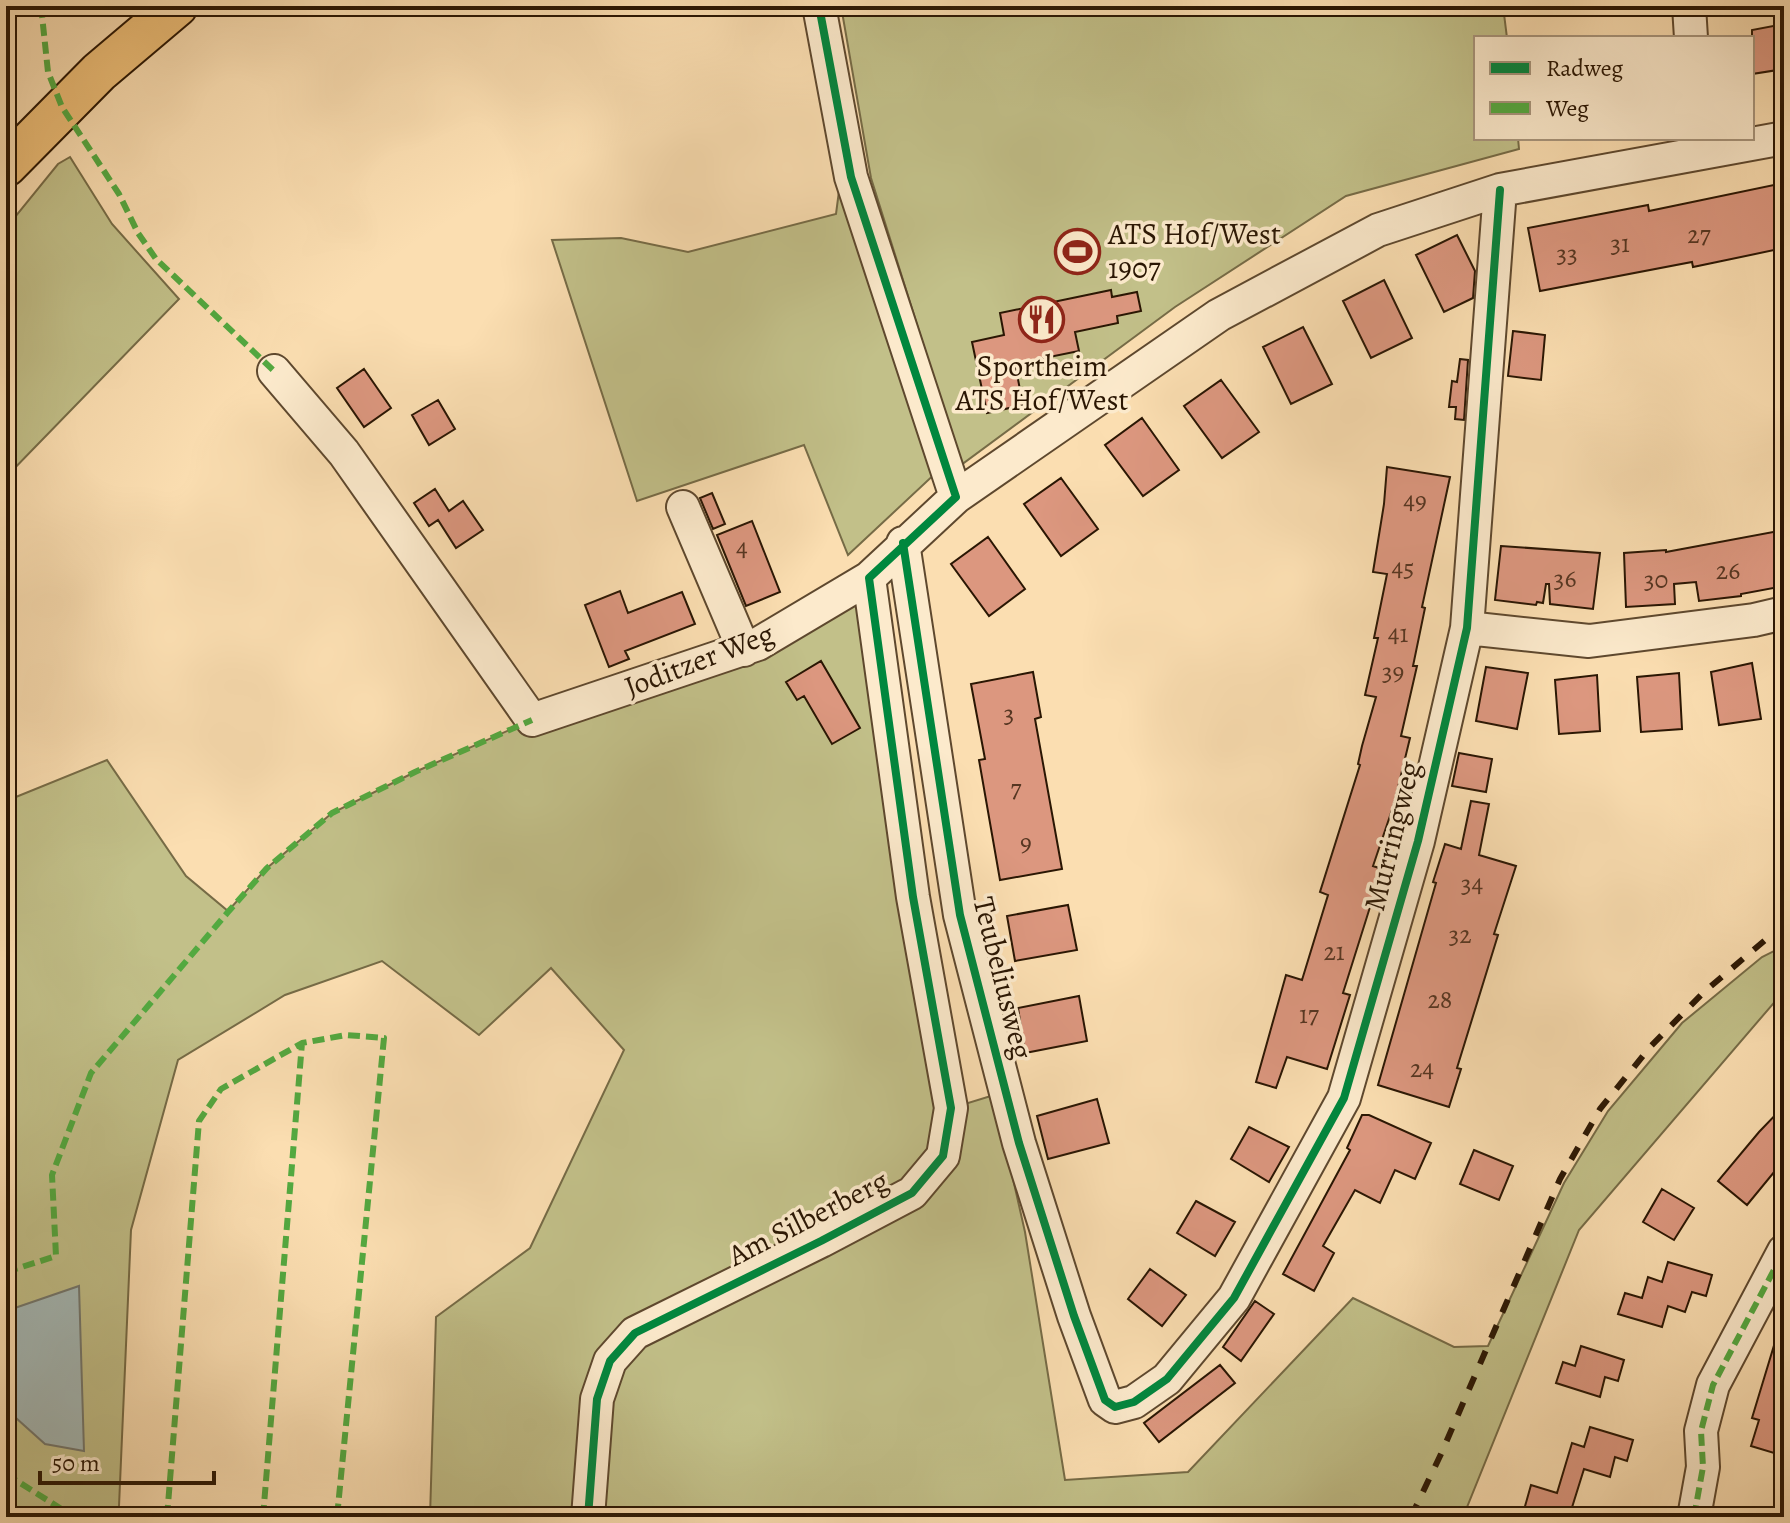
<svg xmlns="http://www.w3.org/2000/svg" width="1790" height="1523" viewBox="0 0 1790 1523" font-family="Alegreya,serif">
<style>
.green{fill:#c2c089;stroke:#766b46;stroke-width:2}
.water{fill:#a4b9b7;stroke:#73786f;stroke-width:2}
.building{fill:#dc977f;stroke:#2a1603;stroke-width:2}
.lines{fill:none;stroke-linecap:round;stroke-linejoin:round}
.minor-casing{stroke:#5e482e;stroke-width:36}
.major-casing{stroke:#2a1603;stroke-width:44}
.minor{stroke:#fceacc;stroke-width:32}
.major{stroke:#eebf78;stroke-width:40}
.rail{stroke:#2a1603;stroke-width:6;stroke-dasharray:14 14;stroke-linecap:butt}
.quiet{stroke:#53a940;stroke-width:6;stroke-dasharray:12 6;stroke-linecap:butt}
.cycleway-casing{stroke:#fceacc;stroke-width:13}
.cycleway{stroke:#00873e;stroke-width:8}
.labels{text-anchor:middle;stroke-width:7;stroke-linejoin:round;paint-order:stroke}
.number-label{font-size:26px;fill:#563622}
.poi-label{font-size:30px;fill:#2a1603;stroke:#fceacc;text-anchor:start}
.street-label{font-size:30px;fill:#2a1603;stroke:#fceacc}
</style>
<rect width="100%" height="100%" fill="#fbdeb1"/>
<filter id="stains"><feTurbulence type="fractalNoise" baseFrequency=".0025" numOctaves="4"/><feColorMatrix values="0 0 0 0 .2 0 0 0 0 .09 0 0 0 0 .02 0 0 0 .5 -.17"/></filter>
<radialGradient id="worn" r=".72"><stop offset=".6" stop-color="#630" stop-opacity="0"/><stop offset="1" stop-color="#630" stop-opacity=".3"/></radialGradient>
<path class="green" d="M841,6H1503L1507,38H1476V138H1518L1519,149L1346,196L1175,307L961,465L871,178Z
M70,157L112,224L179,299L6,477V228L58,164Z
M839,191L939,470L848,555L804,445L637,501L552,240L621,238L688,252L836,214Z
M869,578L952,1108L994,1095L1025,1232L1065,1480L1188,1472L1353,1298L1454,1347L1488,1346L1564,1183L1608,1111L1682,1023L1762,957L1784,946V991L1579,1230L1463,1517H430L436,1317L530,1248L624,1050L551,968L479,1035L382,961L285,995L178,1060L131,1230L119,1506L121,1517H6V801L107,760L186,876L228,911L267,868L332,813L415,772L532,720L744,650Z"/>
<path class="water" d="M79,1286L84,1451L45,1444L6,1409V1311Z"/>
<path class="building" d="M1784,24V69L1752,74V30Z
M1784,183V248L1693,267L1692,262L1540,291L1528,228L1648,205L1649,211Z
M1457,235L1475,271L1473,298L1444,312L1416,255Z
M1384,280L1412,338L1371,358L1343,301Z
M1111,290L1112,297L1137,292L1141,311L1117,316L1118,323L1075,332L1079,351L1015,364L1023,405L987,413L972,342L1004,335L1000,313Z
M1303,327L1332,384L1291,404L1263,347Z
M1513,331L1545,335L1541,380L1508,376Z
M1460,359L1468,360L1464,420L1455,419L1456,407H1449L1452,381L1457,382Z
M364,369L391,408L364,427L337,388Z
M1221,380L1259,432L1222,458L1184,406Z
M438,400L455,429L429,445L412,415Z
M1142,418L1179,470L1143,496L1105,445Z
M1387,467L1450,477L1422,607L1425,608L1413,666H1417L1401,736L1410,738L1394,804L1373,866L1382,869L1343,993L1350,995L1327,1069L1287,1057L1276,1088L1256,1082L1286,975L1302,980L1328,895L1320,892L1360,765L1358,764L1362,746L1376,697L1365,695L1378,638H1374L1387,574L1373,572L1384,504Z
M1061,478L1098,529L1061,556L1024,504Z
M435,489L449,511L463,501L483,530L456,548L438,520L429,526L414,503Z
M712,493L725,524L713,529L700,498Z
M752,521L780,592L746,606L717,535Z
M1784,530V586L1741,594V596L1699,601L1696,582L1674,584L1675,604L1626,607L1624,553L1666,550V552Z
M988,537L1025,589L989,616L951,564Z
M1501,546L1600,553L1593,609L1550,604L1549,584H1546L1543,603L1537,602L1536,605L1495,600Z
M620,591L628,613L682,592L695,624L625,651L629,659L609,667L585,605Z
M821,661L860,728L832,744L804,696L797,700L786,682Z
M1752,663L1761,719L1719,725L1711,672Z
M1486,667L1528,673L1517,729L1476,721Z
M1033,672L1041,717L1035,719L1062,869L1000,880L979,760L985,759L971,684Z
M1679,673L1682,729L1641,732L1637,677Z
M1597,675L1600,731L1559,734L1555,680Z
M1459,753L1492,759L1486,792L1452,786Z
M1471,801L1489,804L1479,855L1516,866L1494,934L1498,935L1457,1068L1461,1069L1449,1107L1378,1085L1436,883L1433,882L1445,844L1461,849Z
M1068,905L1077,950L1015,961L1007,916Z
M1079,996L1087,1041L1025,1053L1018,1008Z
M1097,1099L1109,1143L1048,1159L1037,1116Z
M1784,1106V1160L1747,1205L1718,1181L1759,1132Z
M1362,1115H1369L1431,1143L1415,1179L1395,1170L1380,1203L1355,1190L1323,1246L1334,1253L1314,1291L1283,1274L1350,1150L1347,1148Z
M1249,1127L1289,1147L1269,1182L1231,1159Z
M1474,1150L1513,1166L1499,1200L1460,1184Z
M1662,1189L1694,1208L1674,1240L1643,1222Z
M1196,1201L1235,1222L1215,1256L1177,1233Z
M1668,1262L1712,1275L1706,1296L1692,1292L1685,1312L1668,1306L1662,1327L1618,1314L1625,1293L1642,1298L1648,1277L1662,1282Z
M1150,1269L1186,1295L1162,1326L1128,1299Z
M1255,1301L1274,1314L1241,1361L1223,1347Z
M1779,1329L1784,1330V1387L1778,1408L1784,1410V1456L1751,1446L1759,1420L1752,1418Z
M1581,1346L1624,1360L1618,1381L1605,1377L1600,1397L1556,1383L1563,1362L1575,1366Z
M1220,1365L1235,1383L1159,1442L1144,1423Z
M1590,1427L1633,1440L1627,1461L1615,1457L1610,1477L1584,1469L1569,1517H1522L1531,1485L1557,1493L1572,1443L1584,1447Z"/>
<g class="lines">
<defs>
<path id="minor" d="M819,6L851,177L956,497
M1689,6L1691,38
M274,371L344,453L532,720L758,644L869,578L956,497L1219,315L1378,230L1500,190L1784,138
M683,507L744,650
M903,543L960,915L1019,1143L1074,1316L1105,1400L1115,1407L1134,1402L1167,1379L1234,1298L1344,1098L1418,841L1467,628L1500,190
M1467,628L1589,641L1754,620L1784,613
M588,1517L597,1399L610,1361L635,1333L821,1241L912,1193L943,1156L951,1108L913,897L869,578
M1694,1517L1703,1467L1701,1431L1713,1385L1784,1251"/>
<path id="major" d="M6,166L99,72L177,6"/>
</defs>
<use href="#minor" class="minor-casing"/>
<use href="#major" class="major-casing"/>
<use href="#minor" class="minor"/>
<use href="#major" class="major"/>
<path class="rail" d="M1411,1517L1441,1454L1560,1179L1600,1109L1651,1046L1704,992L1784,924"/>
<path class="quiet" d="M41,6L48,72L62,107L119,194L138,233L156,259L274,371
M6,1272L56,1256L52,1175L91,1073L228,912L267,868L332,813L415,772L532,720
M6,1474L74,1517
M167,1517L199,1121L221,1089L302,1043L346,1035L384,1038L337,1517
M263,1517L302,1043
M1694,1517L1703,1467L1701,1431L1713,1385L1784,1251"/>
<defs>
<path id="cycleway" d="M903,543L960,915L1019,1143L1074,1316L1105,1400L1115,1407L1134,1402L1167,1379L1234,1298L1344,1098L1418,841L1467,628L1500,190
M588,1517L597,1399L610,1361L635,1333L821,1241L912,1193L943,1156L951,1108L913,897L869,578L956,497L851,177L819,6"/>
</defs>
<use href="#cycleway" class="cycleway-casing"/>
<use href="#cycleway" class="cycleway"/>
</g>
<defs>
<symbol id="stadium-ring" viewBox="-11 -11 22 22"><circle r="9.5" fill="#fceacc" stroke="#8f2418" stroke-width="1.5"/><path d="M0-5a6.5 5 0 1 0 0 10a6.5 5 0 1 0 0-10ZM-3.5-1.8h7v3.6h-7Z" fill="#8f2418"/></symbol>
<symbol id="restaurant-ring" viewBox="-11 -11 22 22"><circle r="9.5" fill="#fceacc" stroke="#8f2418" stroke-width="1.5"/><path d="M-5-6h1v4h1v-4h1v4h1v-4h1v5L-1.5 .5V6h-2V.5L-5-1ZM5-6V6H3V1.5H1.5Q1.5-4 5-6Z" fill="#8f2418"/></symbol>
</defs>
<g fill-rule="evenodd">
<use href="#stadium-ring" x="1052" y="226" width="51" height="51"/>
<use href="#restaurant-ring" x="1016" y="294" width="51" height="51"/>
</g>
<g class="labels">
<g class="number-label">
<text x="1699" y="243">27</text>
<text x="1620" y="252">31</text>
<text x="1567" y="262">33</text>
<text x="1415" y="509">49</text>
<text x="742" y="556">4</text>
<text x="1403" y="576">45</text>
<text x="1728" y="579">26</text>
<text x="1565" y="587">36</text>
<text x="1656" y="588">30</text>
<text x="1398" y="642">41</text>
<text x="1393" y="680">39</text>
<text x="1009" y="722">3</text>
<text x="1016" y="797">7</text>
<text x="1026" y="851">9</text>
<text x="1472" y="892">34</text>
<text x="1460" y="943">32</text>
<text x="1334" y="960">21</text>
<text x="1440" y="1008">28</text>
<text x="1309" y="1023">17</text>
<text x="1422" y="1077">24</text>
</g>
<g class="poi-label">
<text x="1108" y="244">ATS Hof/West<tspan x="1108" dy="34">1907</tspan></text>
<text x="1042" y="376" text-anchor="middle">Sportheim<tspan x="1042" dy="34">ATS Hof/West</tspan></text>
</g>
<g class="street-label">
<text transform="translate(699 660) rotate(-21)" y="10">Joditzer Weg</text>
<text transform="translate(1392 836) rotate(-76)" y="10">Murringweg</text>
<text transform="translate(1003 978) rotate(76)" y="10">Teubeliusweg</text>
<text transform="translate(808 1218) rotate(-27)" y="10">Am Silberberg</text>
</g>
</g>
<rect width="1790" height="1523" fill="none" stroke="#fbdeb1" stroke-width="32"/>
<rect x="8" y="8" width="1774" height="1507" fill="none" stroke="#2a1603" stroke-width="4"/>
<rect x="16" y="16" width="1758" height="1491" fill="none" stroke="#2a1603" stroke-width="2"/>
<rect x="1474" y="36" width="280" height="104" fill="#fceacc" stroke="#a8957c" stroke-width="2"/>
<rect x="1490" y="62" width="40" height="12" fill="#00873e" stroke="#a8957c" stroke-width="2"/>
<text x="1546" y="76" font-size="24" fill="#2a1603">Radweg</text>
<rect x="1490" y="102" width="40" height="12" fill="#53a940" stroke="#a8957c" stroke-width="2"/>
<text x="1546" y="116" font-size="24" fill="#2a1603">Weg</text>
<path d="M40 1471v12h174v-12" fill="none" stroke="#2a1603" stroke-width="4"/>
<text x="52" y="1471" font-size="24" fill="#2a1603" stroke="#fceacc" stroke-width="6" paint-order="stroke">50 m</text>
<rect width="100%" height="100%" filter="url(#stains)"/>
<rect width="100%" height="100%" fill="url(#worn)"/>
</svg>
